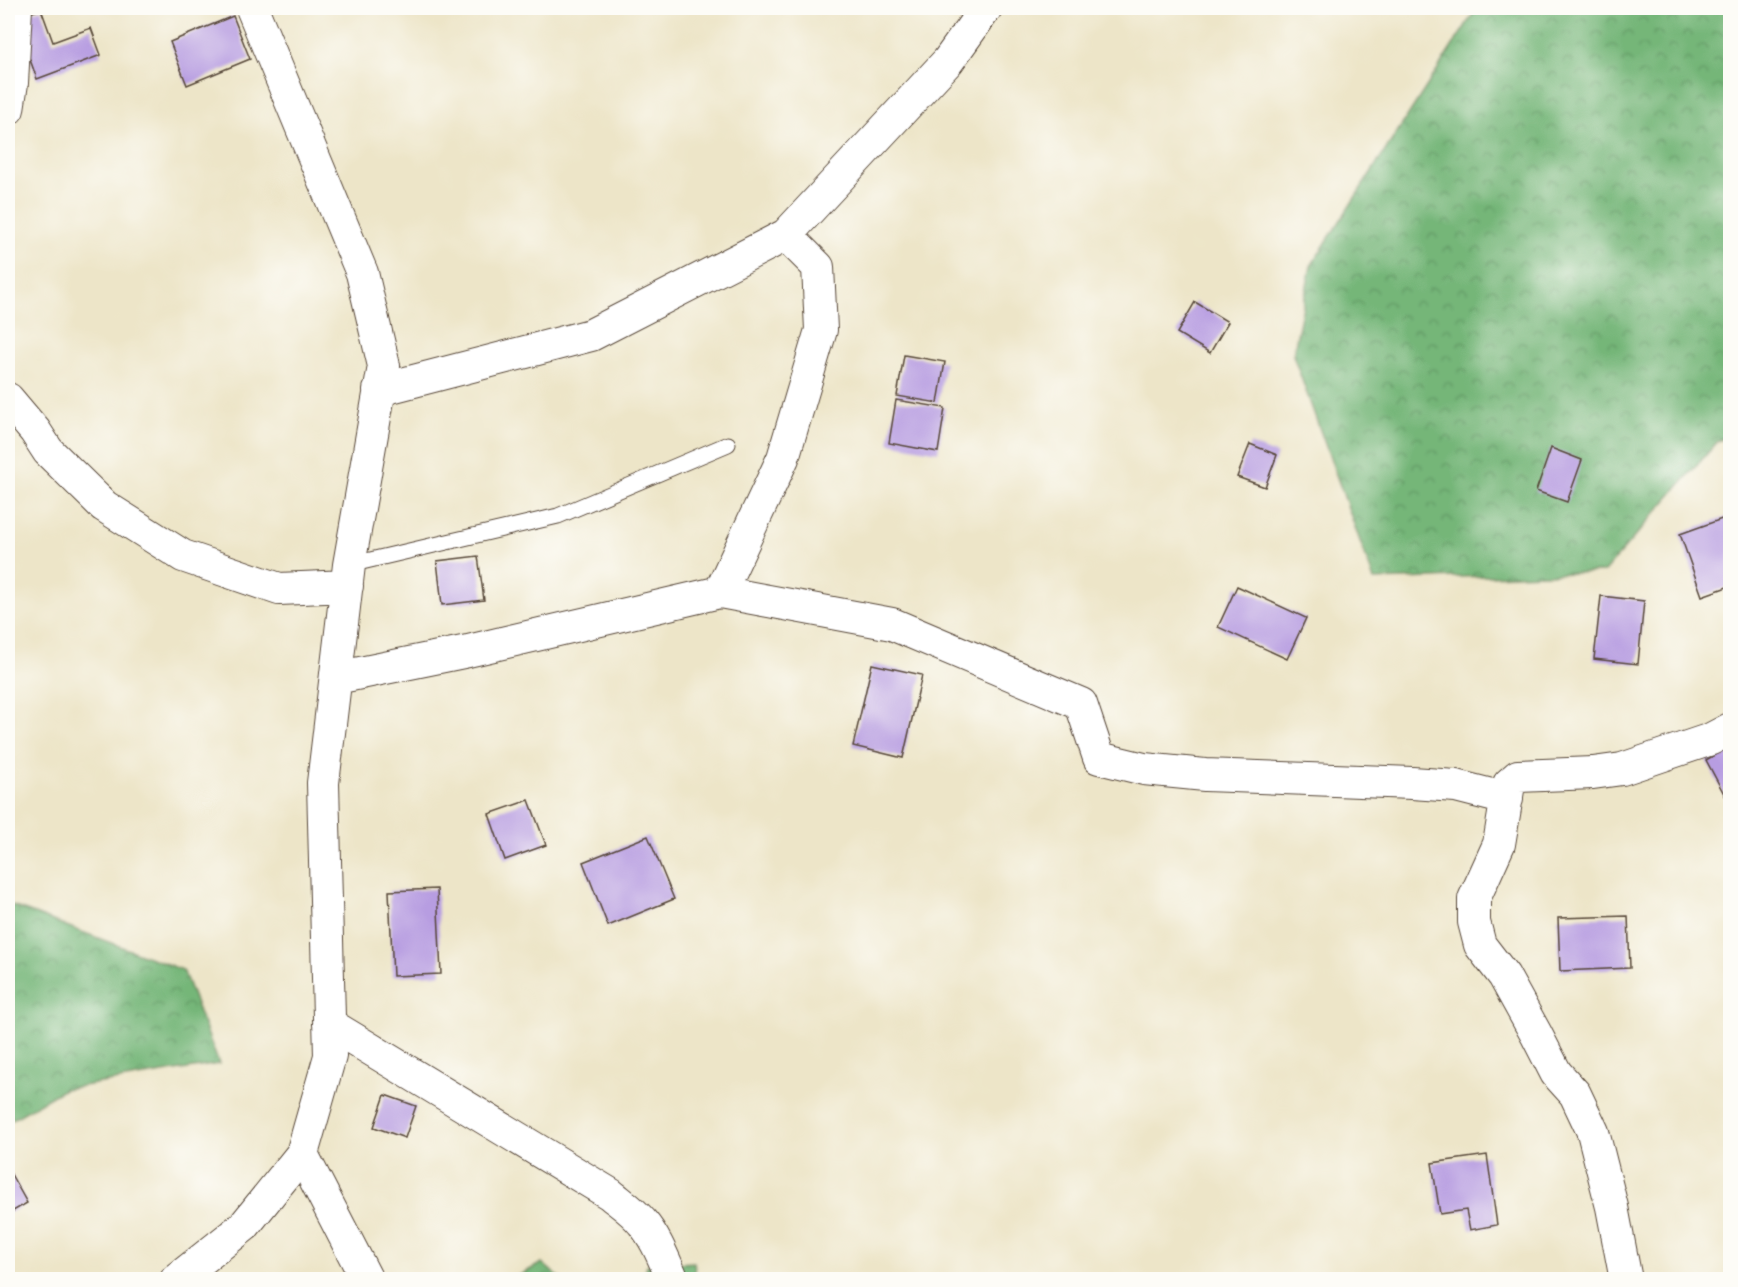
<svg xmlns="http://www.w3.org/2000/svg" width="1738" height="1287" viewBox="0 0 1738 1287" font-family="Pangolin,sans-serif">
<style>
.forest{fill:url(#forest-crowns);stroke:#58704b;stroke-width:1.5}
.building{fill:#b79de1}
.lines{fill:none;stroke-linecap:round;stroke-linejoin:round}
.lane-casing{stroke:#564638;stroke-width:17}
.street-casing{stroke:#564638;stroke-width:34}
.lane{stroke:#fff;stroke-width:15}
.street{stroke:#fff;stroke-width:32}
</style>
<defs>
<pattern id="forest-crowns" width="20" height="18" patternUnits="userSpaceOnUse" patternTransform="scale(1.5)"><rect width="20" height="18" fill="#74b678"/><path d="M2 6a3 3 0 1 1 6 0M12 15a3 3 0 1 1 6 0" fill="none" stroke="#609462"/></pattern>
</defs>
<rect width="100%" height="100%" fill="#fdfcf7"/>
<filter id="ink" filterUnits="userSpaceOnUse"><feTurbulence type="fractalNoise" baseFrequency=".0167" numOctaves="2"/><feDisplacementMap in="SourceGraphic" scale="12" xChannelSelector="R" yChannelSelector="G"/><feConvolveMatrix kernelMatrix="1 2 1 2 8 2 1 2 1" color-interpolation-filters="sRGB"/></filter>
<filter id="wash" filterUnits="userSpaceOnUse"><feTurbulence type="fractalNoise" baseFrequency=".008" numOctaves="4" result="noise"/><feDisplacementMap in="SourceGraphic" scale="24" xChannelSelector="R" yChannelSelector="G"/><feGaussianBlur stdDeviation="1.35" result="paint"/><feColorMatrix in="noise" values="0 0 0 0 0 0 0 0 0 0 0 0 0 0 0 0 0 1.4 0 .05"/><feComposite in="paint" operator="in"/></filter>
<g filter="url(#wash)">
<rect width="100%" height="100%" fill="#ede5c8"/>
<path class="forest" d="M1477,8H1730V438L1719,440L1604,572L1374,580L1293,355L1311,266Z
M8,904L183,970L219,1064L64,1089L8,1122Z
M694,1262L696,1279L643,1280L647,1265Z
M542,1263L561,1279H513Z"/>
<g id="blocks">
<path class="building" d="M41,9L53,42L91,28L101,55L37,79L15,18Z
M233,16L250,59L187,85L170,42Z
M1195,302L1228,322L1210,353L1177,333Z
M904,355L945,362L938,403L897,396Z
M896,400L945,408L938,452L889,443Z
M1250,444L1277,455L1265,487L1237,477Z
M1551,448L1582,460L1567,502L1536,491Z
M1730,516V586L1702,596L1680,534Z
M478,556L484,600L442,605L437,561Z
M1237,586L1306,618L1287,659L1218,627Z
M1601,596L1644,601L1638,664L1594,659Z
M872,664L922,675L903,758L853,746Z
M1730,746V805L1706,760Z
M529,800L546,845L505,860L489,814Z
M648,836L674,899L608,926L583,862Z
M437,889L441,974L393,976L389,891Z
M1628,916L1630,968L1560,971L1558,918Z
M385,1095L416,1106L405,1138L374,1127Z
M1487,1155L1497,1225L1470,1230L1466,1210L1440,1214L1432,1163Z
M8,1169L27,1203L8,1214Z"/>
</g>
</g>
<g filter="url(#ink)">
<use href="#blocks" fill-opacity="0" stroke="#564638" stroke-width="1.5"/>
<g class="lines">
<defs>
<path id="lane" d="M349,565L558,516L728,444"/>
<path id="street" d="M8,109L12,83L16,8
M379,390L591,335L786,235L948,61L986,8
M8,399L35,431L48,451L104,506L183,556L279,589L347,586
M720,592L783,458L821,330L818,267L786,235
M336,678L468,651L720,592L892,624L1081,704L1099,758L1144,769L1205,775L1412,783L1456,786L1507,799
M329,1024L610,1194C621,1203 633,1211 642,1222C656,1238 664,1260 673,1280
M302,1154L367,1280
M176,1280L244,1226L302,1154L330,1056L323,783L349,565L384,366L362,273L252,8
M1626,1280L1612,1207L1593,1132L1575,1094L1556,1073L1536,1034L1504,976L1480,945L1474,922V899L1499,844L1509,784L1518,776L1593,773L1622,769L1711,739L1730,729"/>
</defs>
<use href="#lane" class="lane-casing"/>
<use href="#street" class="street-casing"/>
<use href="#lane" class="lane"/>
<use href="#street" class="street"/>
</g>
</g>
<rect width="1738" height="1287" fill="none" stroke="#fdfcf7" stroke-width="30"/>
</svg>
